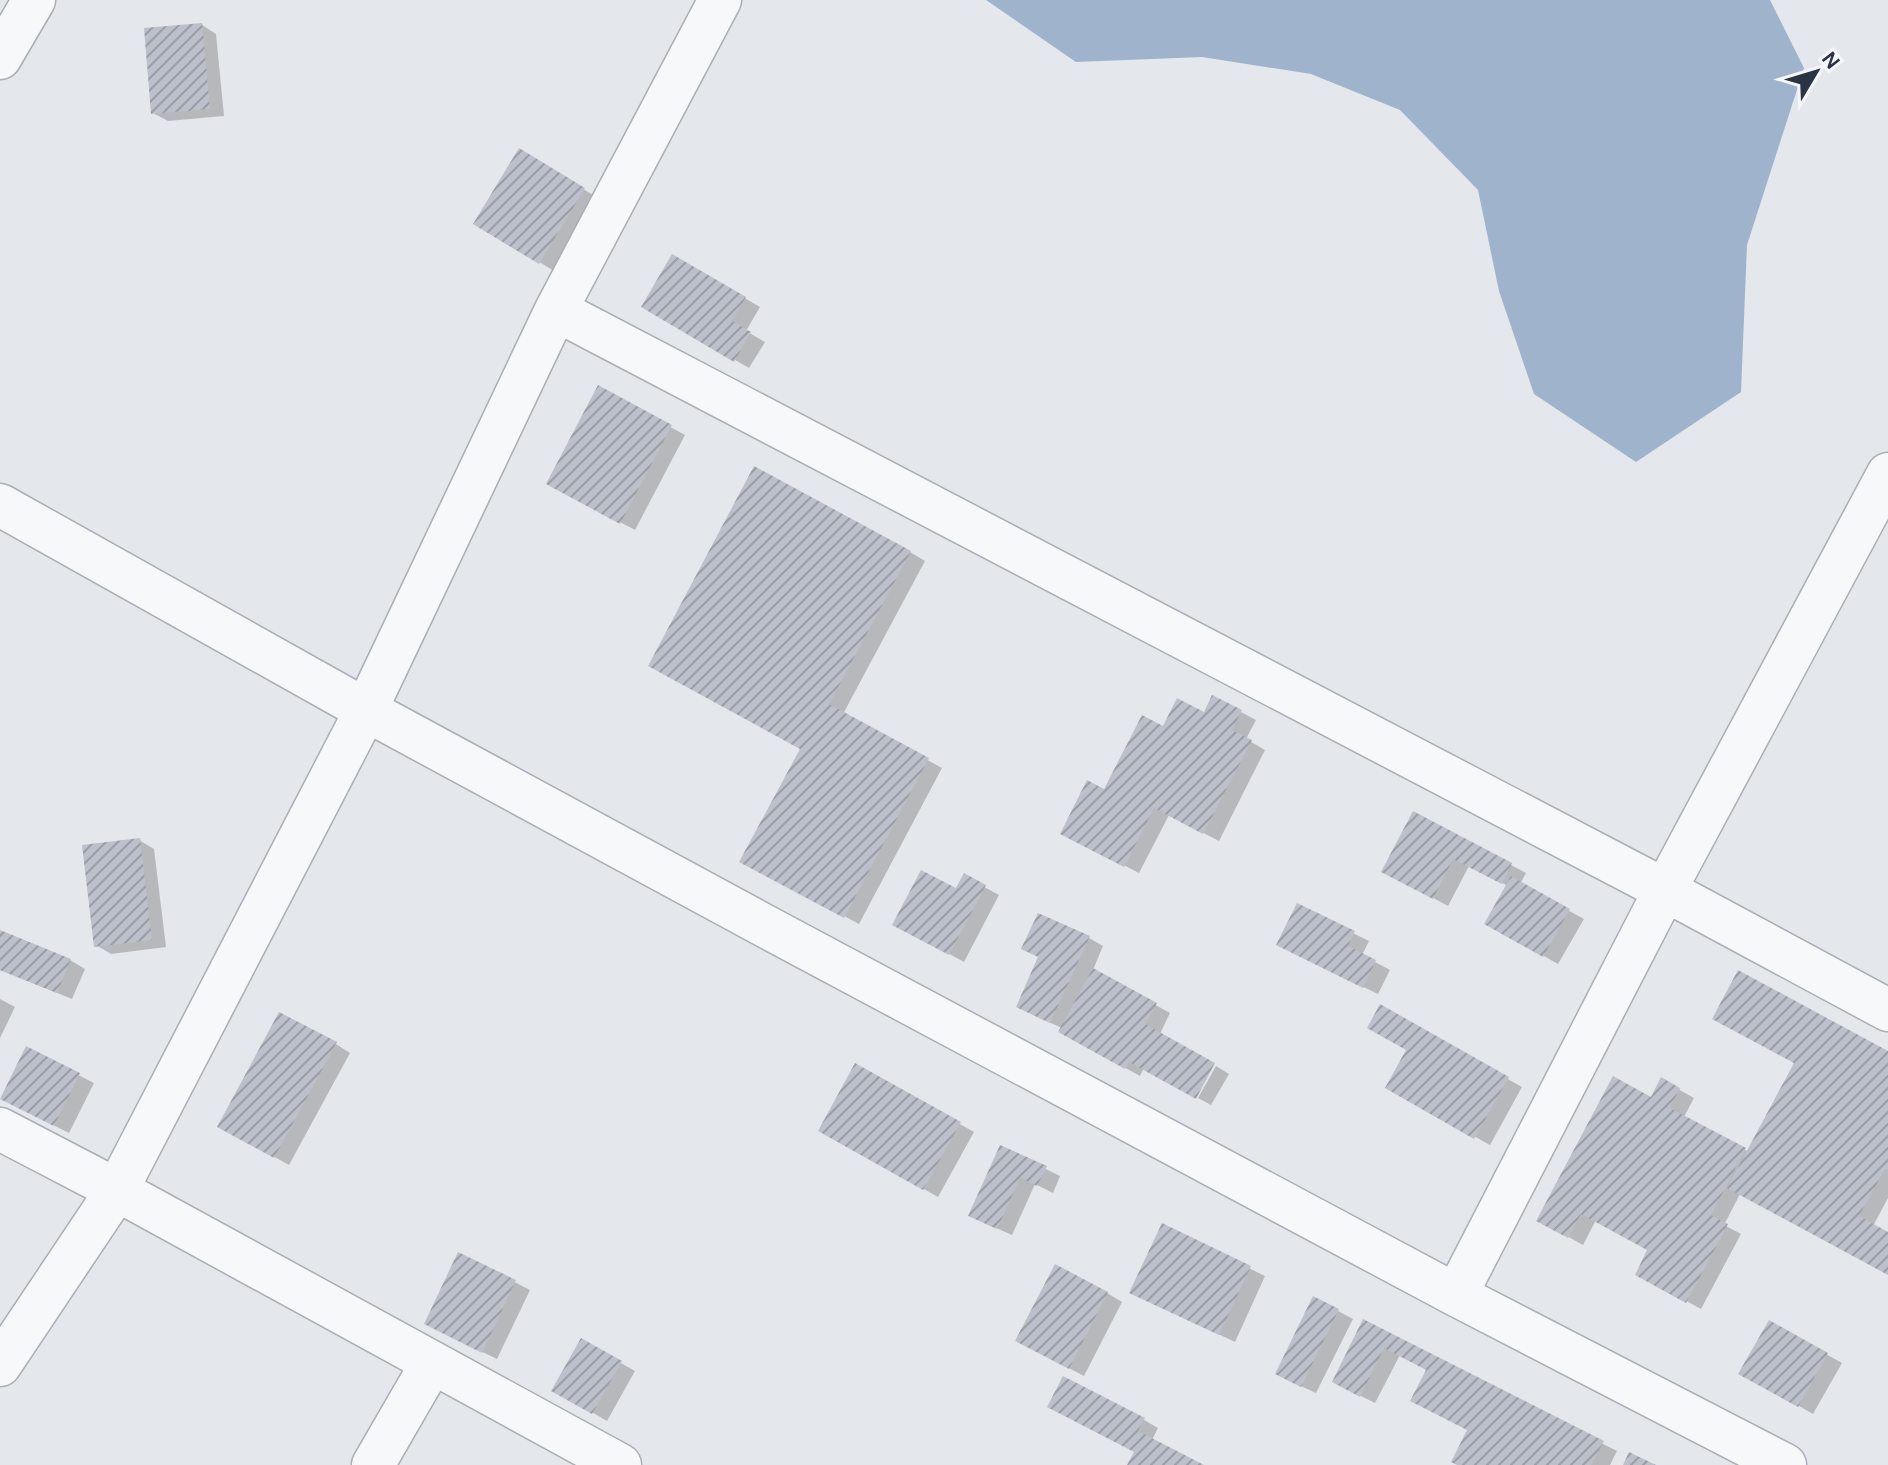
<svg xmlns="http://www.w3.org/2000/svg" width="1888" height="1465" viewBox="0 0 1888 1465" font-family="Karla,sans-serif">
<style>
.water{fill:#9fb4cc}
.shadow{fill:#0003}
.building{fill:url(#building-hatch)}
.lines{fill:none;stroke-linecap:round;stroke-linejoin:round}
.minor-casing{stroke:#a9aeb7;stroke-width:45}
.minor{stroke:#f7f8fa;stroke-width:42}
</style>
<defs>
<pattern id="building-hatch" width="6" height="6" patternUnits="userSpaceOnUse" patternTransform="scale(2)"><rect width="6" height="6" fill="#bbc0ca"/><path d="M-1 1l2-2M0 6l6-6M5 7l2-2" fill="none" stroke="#989da6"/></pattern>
</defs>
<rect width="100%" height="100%" fill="#e4e7ec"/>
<path class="water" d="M986,0H1770L1804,68L1747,245L1741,392L1636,462L1534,394L1499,291L1478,190L1400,110L1311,74L1202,57L1076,62Z"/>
<path class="shadow" d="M202,25L216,34L224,116L168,121L153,113Z
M520,151L598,198L554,271L476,223Z
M673,256L760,307L746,331L765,342L749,368L644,307Z
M599,388L685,435L635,530L563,492Z
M910,552L925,561L843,714L942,768L859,924L742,861Z
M1241,712L1256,720L1246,739L1265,750L1219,841L1169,815L1139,873L1077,841L1105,791L1164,728L1205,715Z
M1414,813L1526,873L1520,884L1584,919L1558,964L1486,924L1508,886L1469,866L1448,906L1398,879Z
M139,840L154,849L166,947L111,954L96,945Z
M964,876L999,895L964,962L895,924L956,891Z
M1298,906L1369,941L1362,955L1390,970L1378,994L1293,953Z
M0,932L70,960L85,969L72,999L0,970Z
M1089,938L1103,946L1093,970L1170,1013L1140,1076L1060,1032L1062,1028L1033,1015Z
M0,999L15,1007L0,1038Z
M1380,1007L1522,1087L1490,1145L1387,1088L1408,1050Z
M336,1044L350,1053L289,1165L220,1127Z
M27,1049L94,1083L69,1133L17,1107Z
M1888,1053V1198L1873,1226L1888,1234V1273L1740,1194L1724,1225L1741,1234L1701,1309L1637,1274L1650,1250L1596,1220L1583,1245L1538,1220L1652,1099L1662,1080L1694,1098L1684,1117L1749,1152Z
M856,1066L974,1132L938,1197L820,1130Z
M1216,1066L1229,1074L1211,1105L1198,1098Z
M1001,1147L1060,1176L1053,1193L1035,1184L1012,1235L985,1223Z
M1162,1226L1265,1276L1235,1342L1146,1300Z
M459,1254L530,1290L497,1359L441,1332Z
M1107,1293L1122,1302L1084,1376L1032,1349Z
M1314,1298L1353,1319L1316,1393L1292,1382Z
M1364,1322L1617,1451L1610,1465H1460L1469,1430L1428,1370L1400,1355L1375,1403L1349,1390Z
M1770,1323L1842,1363L1813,1414L1741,1373Z
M582,1341L635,1371L607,1421L554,1390Z
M1064,1415L1144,1420L1158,1428L1152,1440L1199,1465H1129L1136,1452Z"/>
<path class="building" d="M202,23L210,109L151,114L144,28Z
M519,148L585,188L539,264L473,224Z
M672,254L746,297L732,321L751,332L734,362L641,307Z
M598,385L672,425L620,524L546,484Z
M754,466L911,551L829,704L929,758L844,918L739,862L800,749L648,666Z
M1212,695L1242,710L1232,730L1252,740L1203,834L1154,808L1124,867L1060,834L1087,780L1104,789L1142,715L1163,726L1177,698L1204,712Z
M1413,811L1512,863L1502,884L1453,859L1433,899L1381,872Z
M140,838L152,940L94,947L82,845Z
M921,870L956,888L964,873L986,885L949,955L892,925Z
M1511,876L1570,909L1543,957L1484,924Z
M1297,903L1355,931L1348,946L1376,960L1363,988L1276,945Z
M1038,913L1090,936L1050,1023L1016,1007L1038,957L1021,949Z
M0,930L71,959L57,993L0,970Z
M1093,968L1157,1003L1145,1024L1215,1063L1196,1099L1129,1062L1125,1069L1058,1032Z
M1738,970L1888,1051V1170L1885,1169L1859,1216L1888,1232V1275L1727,1188L1794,1063L1712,1019Z
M1380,1004L1509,1077L1474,1139L1385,1088L1406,1050L1367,1028Z
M279,1012L337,1042L274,1158L217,1127Z
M26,1046L80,1073L54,1126L0,1099Z
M855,1063L961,1122L923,1190L818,1131Z
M1613,1076L1651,1097L1661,1077L1680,1088L1670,1108L1746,1148L1711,1215L1728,1224L1686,1303L1635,1275L1647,1250L1581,1214L1568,1238L1536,1221Z
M1000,1145L1047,1166L1037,1186L1020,1178L997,1229L968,1216Z
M1162,1223L1251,1266L1219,1335L1129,1293Z
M458,1252L516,1280L482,1353L424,1324Z
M1055,1264L1108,1292L1069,1369L1015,1341Z
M1313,1296L1339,1309L1301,1387L1275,1374Z
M1363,1319L1604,1441L1591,1465H1457L1451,1462L1467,1430L1410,1401L1426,1370L1384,1348L1360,1397L1332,1382Z
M1769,1320L1828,1353L1798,1407L1738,1374Z
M581,1338L622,1361L592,1414L551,1391Z
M1063,1376L1145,1418L1138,1431L1204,1465H1127L1134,1452L1047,1407Z
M1629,1452L1656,1465H1623Z"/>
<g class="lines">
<defs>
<path id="minor" d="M0,58L34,0
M556,310L1665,890L1888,1010
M0,505L366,710L765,926L1456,1295L1785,1465
M0,1129L117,1190L620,1465
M1456,1295L1665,890L1888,474
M0,1365L117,1190L366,710L556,310L720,0
M373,1465L432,1363"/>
</defs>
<use href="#minor" class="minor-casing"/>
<use href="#minor" class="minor"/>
</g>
<g transform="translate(1816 72) rotate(52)" stroke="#f4f6f9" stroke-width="6" paint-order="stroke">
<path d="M0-6L14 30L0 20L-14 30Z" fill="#2b3445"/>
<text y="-12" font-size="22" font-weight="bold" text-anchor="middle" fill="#2b3445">N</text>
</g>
</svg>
